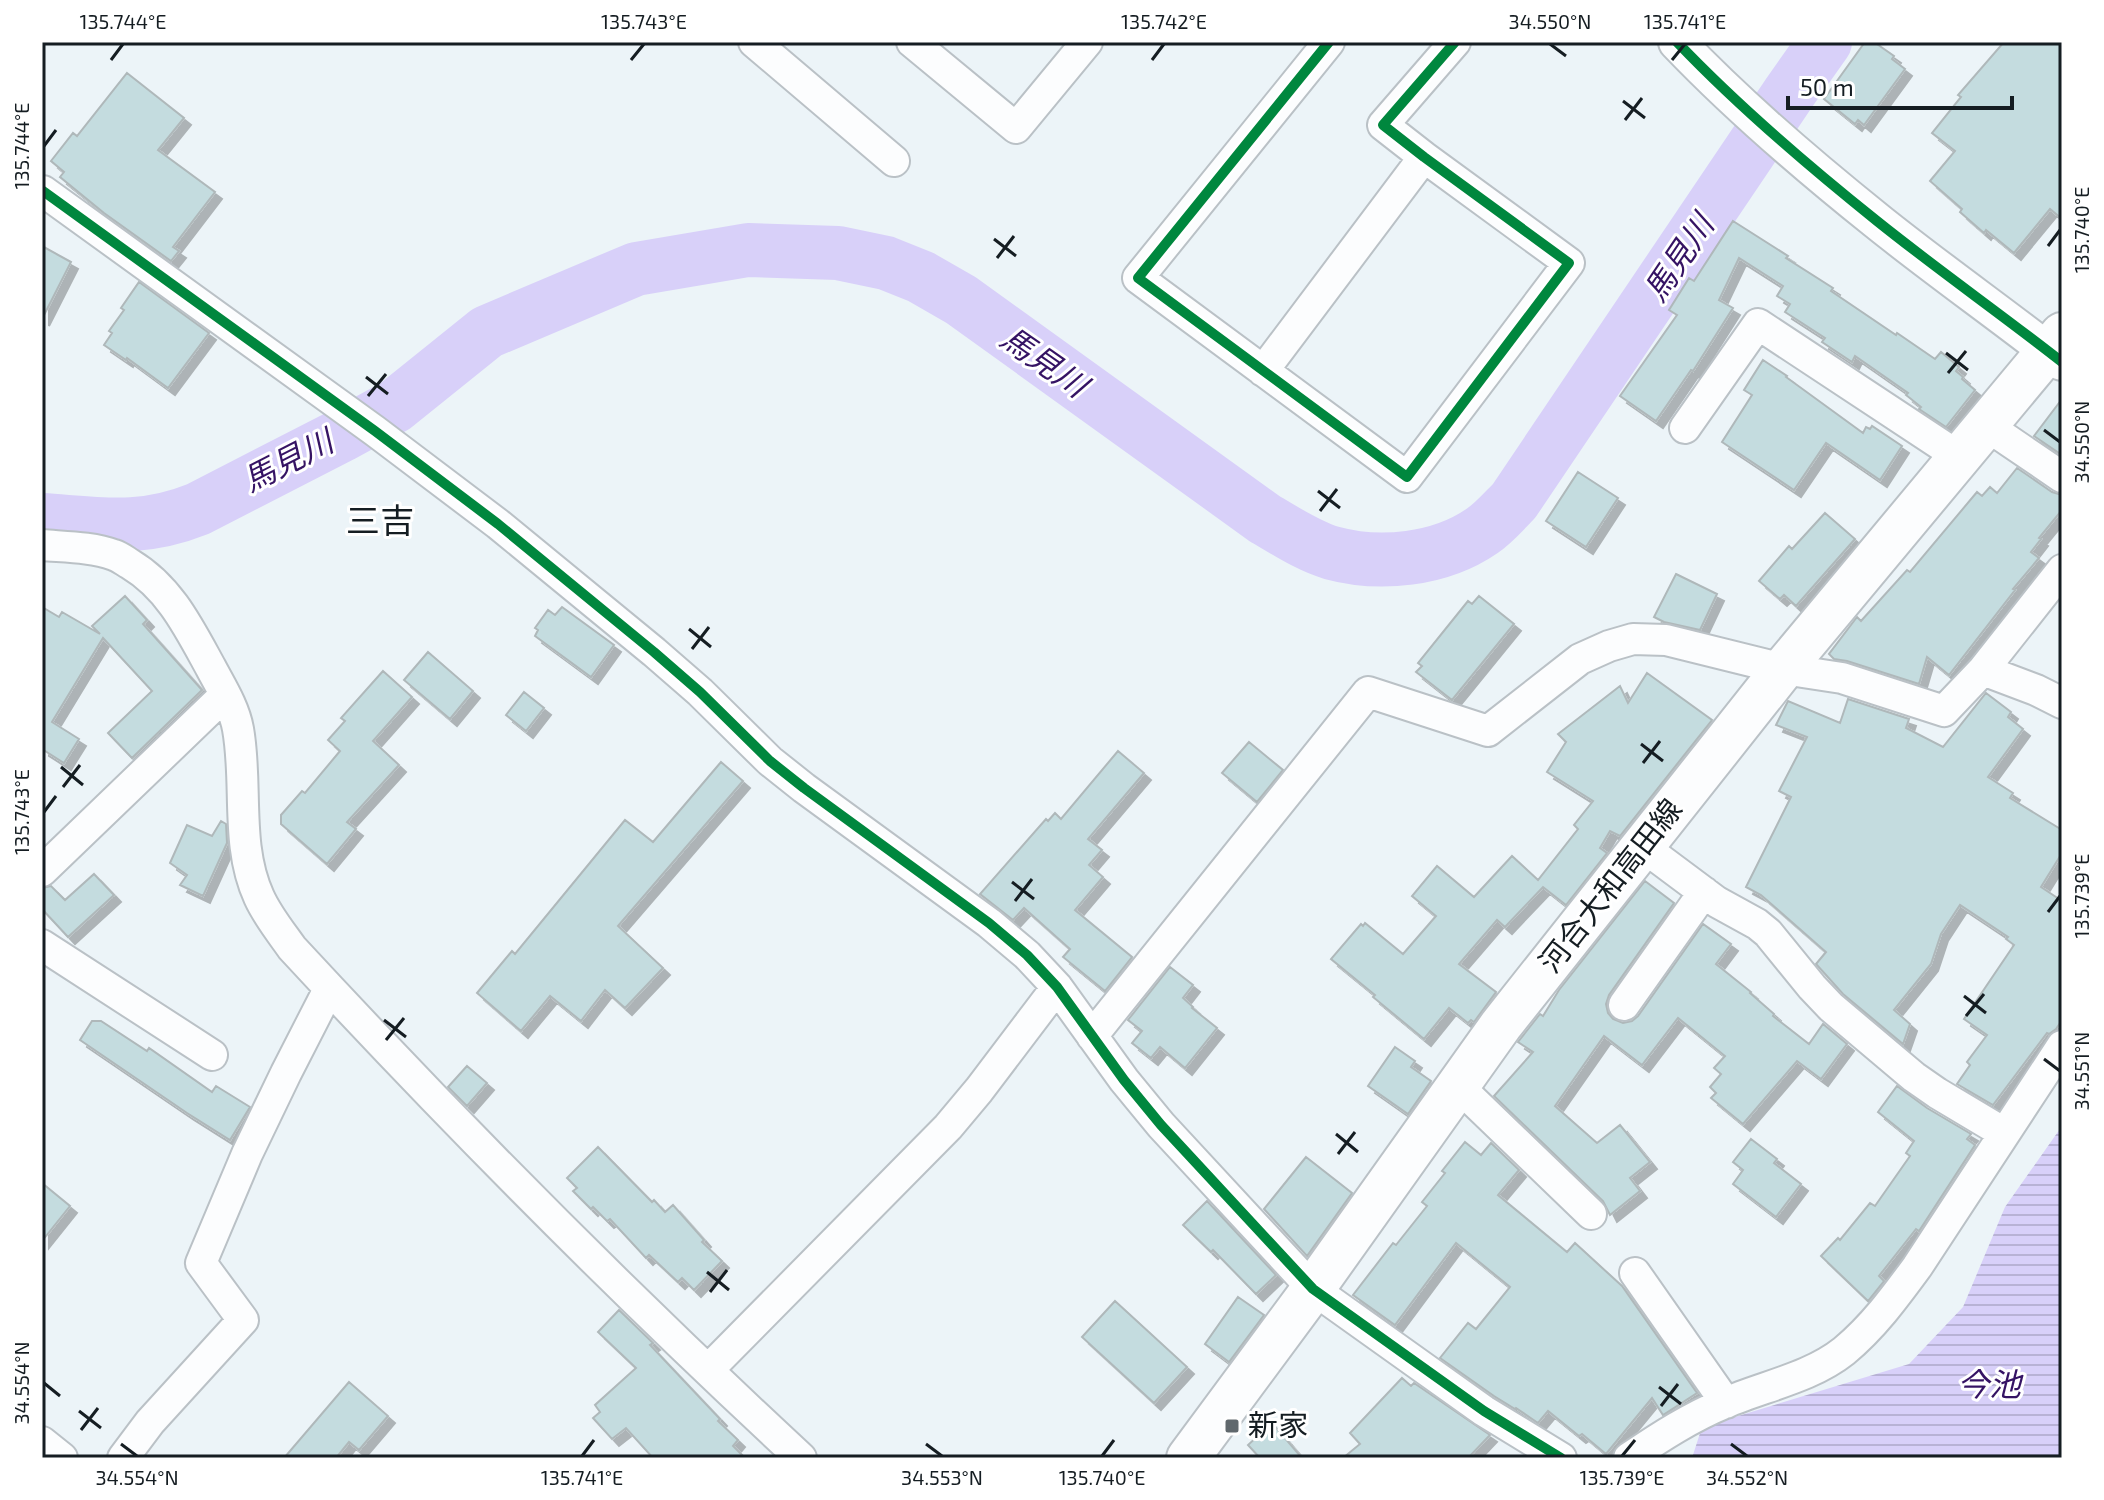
<svg xmlns="http://www.w3.org/2000/svg" width="2104" height="1500" viewBox="0 0 2104 1500" font-family="'Exo 2','Noto Sans JP',sans-serif">
<style>
.water{fill:url(#water-rules)}
.lines{fill:none;stroke-linecap:round;stroke-linejoin:round}
.river{stroke:#d8d0f9;stroke-width:54}
.building{fill:#c4dcdf;stroke:#afb8ba;stroke-width:2;filter:url(#shadow)}
.minor-casing{stroke:#bac1c6;stroke-width:34}
.tertiary-casing{stroke:#bac1c6;stroke-width:40}
.secondary-casing{stroke:#bac1c6;stroke-width:46}
.minor{stroke:#fcfdfe;stroke-width:30}
.tertiary{stroke:#fcfdfe;stroke-width:36}
.secondary{stroke:#fcfdfe;stroke-width:42}
.cycleway-casing{stroke:#fff;stroke-width:15}
.cycleway{stroke:#00873e;stroke-width:10}
.ticks{fill:none;stroke:#151d22;stroke-width:3}
.poi-dot{fill:#60686d;stroke:#fff;stroke-width:3}
.labels{text-anchor:middle;stroke-width:6;stroke-linejoin:round;paint-order:stroke}
.street-label{font-size:30px;fill:#151d22;stroke:#fff}
.poi-label{font-size:30px;fill:#151d22;stroke:#fff;text-anchor:start}
.water-label{font-size:32px;font-style:italic;fill:#351364;stroke:#fff}
.quarter-label{font-size:34px;fill:#151d22;stroke:#fff}
.neatline{fill:none;stroke:#151d22;stroke-width:3}
.ticks-label{font-size:20px;text-anchor:middle;fill:#151d22}
</style>
<defs>
<pattern id="water-rules" width="6" height="5" patternUnits="userSpaceOnUse" patternTransform="scale(2)"><rect width="6" height="5" fill="#d8d0f9"/><path d="M0 2.5h6" fill="none" stroke="#b8b2d5"/></pattern>
<filter id="shadow"><feDropShadow dx="7" dy="7" stdDeviation="0" flood-color="#0004"/></filter>
</defs>
<rect width="100%" height="100%" fill="#ecf4f8"/>
<path class="water" d="M2062,1126V1458H1692L1702,1427L1909,1364L1963,1307L2005,1207Z"/>
<g class="lines">
<path class="river" d="M42,520C101,524 141,532 198,509L342,435L395,406L487,332L636,269L748,250L838,253L886,263L921,277L961,300L1265,519C1286,531 1308,546 1332,553C1380,566 1440,560 1482,531C1494,523 1504,511 1514,501L1789,93L1825,42"/>
</g>
<path class="building" d="M1865,42H1874L1894,56L1892,59L1905,69L1864,125L1858,120L1855,124L1824,99Z
M2004,42H2062V219L2050,209L2014,253L1986,230L1984,233L1960,212L1962,209L1930,181L1955,151L1932,133L1961,97L1958,95Z
M127,73L184,118L158,150L215,192L173,247L179,251L171,261L104,213L60,177L64,172L51,161L73,133L77,136Z
M1733,221L1788,256L1786,258L1833,288L1831,291L1896,335L1897,333L1935,359L1941,352L1959,367L1956,371L1963,377L1962,379L1975,390L1946,427L1919,409L1921,407L1906,395L1908,393L1855,356L1852,362L1822,342L1825,338L1785,312L1790,304L1777,296L1783,286L1739,258L1719,300L1733,308L1693,371L1691,370L1656,421L1620,396L1677,315L1669,310L1689,278L1694,281Z
M42,246L71,262L42,319Z
M139,282L209,333L168,388L127,358L126,360L104,345L112,333L109,331L124,310L121,308Z
M1763,360L1787,376L1786,377L1863,433L1866,427L1870,429L1872,426L1902,446L1880,480L1826,443L1794,490L1722,442L1752,395L1744,390Z
M2062,399V455L2034,436Z
M2017,468L2052,492L2062,495V510L2039,538L2041,539L2031,552L2039,558L2013,589L2015,590L1949,675L1927,657L1919,684L1847,661L1834,659L1829,654L1857,617L1861,621L1907,570L1910,572L1977,492L1982,496L1990,487L1997,493Z
M1578,472L1618,498L1586,547L1546,521Z
M1825,513L1855,539L1796,606L1784,595L1780,599L1759,581L1789,546L1792,549Z
M1676,574L1717,594L1700,630L1664,622L1654,617Z
M125,596L147,620L143,624L202,690L132,758L108,733L152,691L103,638L52,722L79,739L64,763L42,749V607L59,617L62,612L100,634L92,626Z
M1479,596L1514,624L1452,700L1416,672L1422,666L1418,663L1468,601L1472,604Z
M562,607L614,645L591,677L535,636L538,630L535,628L548,610L555,615Z
M428,652L473,691L450,719L404,680Z
M383,671L412,697L373,741L399,765L347,822L356,829L327,864L281,824V815L302,791L305,793L340,751L328,740L345,721L341,718Z
M1647,673L1712,720L1620,836L1610,831L1600,848L1607,853L1566,905L1543,887L1505,927L1497,920L1459,964L1496,992L1474,1022L1471,1020L1468,1023L1449,1008L1424,1039L1373,997L1375,995L1331,959L1361,924L1363,926L1365,923L1403,954L1436,916L1412,896L1437,866L1474,897L1512,856L1538,880L1578,829L1574,825L1593,801L1547,772L1566,742L1558,734L1620,686L1628,703Z
M524,692L544,708L526,731L506,715Z
M1986,693L2011,712L2008,717L2023,729L1988,777L2013,793L2010,798L2062,830V853L2041,887L2062,901V1020L2056,1029L2049,1034L2047,1033L1993,1105L1957,1084L1970,1065L1967,1062L1987,1035L1964,1019L2014,945L2006,939L2008,937L1960,905L1941,934L1931,964L1894,1010L1910,1024L1903,1044L1843,994L1826,975L1816,964L1826,952L1761,895L1746,887L1791,797L1779,791L1807,737L1776,725L1788,701L1840,723L1848,699L1909,719L1906,728L1943,747Z
M1249,742L1283,770L1257,802L1222,773Z
M1118,751L1144,773L1088,839L1102,850L1089,865L1103,877L1075,910L1132,957L1105,991L1063,957L1070,949L1024,908L1013,920L980,894L1046,819L1048,821L1055,813L1061,819Z
M721,762L743,781L618,926L663,968L625,1008L605,990L581,1021L550,996L521,1031L477,993L512,951L515,954L625,820L653,842Z
M221,821L226,824L227,843L203,896L180,885L187,875L170,863L187,825L212,836Z
M94,874L114,895L68,937L42,909V888L51,886L65,900Z
M1645,881L1674,903L1609,995L1606,1004L1608,1013L1613,1019L1623,1023L1632,1021L1638,1016L1703,924L1731,944L1716,964L1751,992L1750,993L1774,1014L1773,1016L1809,1044L1823,1024L1847,1044L1821,1079L1797,1061L1743,1124L1711,1098L1716,1093L1710,1087L1721,1074L1714,1068L1725,1056L1678,1018L1642,1065L1604,1036L1555,1106L1597,1143L1620,1125L1650,1162L1630,1178L1640,1191L1610,1215L1603,1201L1494,1096L1533,1052L1518,1042L1540,1014L1543,1016L1559,990Z
M1170,967L1193,985L1183,998L1193,1007L1192,1008L1217,1028L1185,1068L1160,1047L1151,1058L1132,1043L1142,1031L1128,1020Z
M92,1021H101L147,1051L149,1048L212,1092L216,1086L250,1107L230,1140L187,1113L80,1040Z
M1395,1047L1415,1061L1411,1067L1431,1081L1408,1114L1368,1086Z
M467,1066L487,1083L467,1106L448,1087Z
M1897,1086L1927,1108L1971,1134L1967,1139L1975,1145L1919,1231L1916,1229L1879,1276L1884,1281L1868,1301L1821,1256L1838,1238L1840,1240L1870,1203L1875,1206L1910,1156L1906,1153L1914,1141L1878,1112Z
M1751,1139L1777,1159L1774,1163L1801,1184L1776,1217L1733,1184L1743,1170L1733,1162Z
M1465,1142L1481,1155L1491,1143L1519,1170L1498,1195L1567,1252L1575,1243L1622,1286L1697,1393L1663,1415L1652,1398L1606,1454L1582,1434L1579,1436L1548,1411L1538,1423L1516,1408L1515,1409L1494,1396L1440,1358L1468,1323L1476,1329L1510,1287L1456,1243L1395,1325L1353,1295L1393,1243L1396,1245L1427,1206L1422,1202L1445,1173L1442,1171Z
M598,1147L652,1202L654,1200L665,1212L673,1205L704,1240L702,1242L722,1261L694,1290L682,1278L678,1282L649,1255L646,1258L610,1219L607,1221L593,1207L591,1209L573,1191L577,1188L567,1178Z
M1306,1157L1352,1193L1307,1256L1264,1209Z
M42,1183L70,1206L42,1241Z
M1207,1201L1276,1275L1256,1294L1213,1250L1211,1252L1183,1225Z
M1238,1297L1264,1315L1229,1362L1205,1344Z
M1115,1301L1187,1367L1154,1403L1082,1337Z
M619,1310L653,1343L650,1345L720,1419L718,1421L738,1440L733,1446L745,1458H653L626,1428L612,1439L593,1418L600,1412L595,1405L636,1368L598,1332Z
M1402,1378L1411,1386L1414,1383L1490,1435L1468,1458H1343L1360,1444L1350,1433Z
M349,1382L388,1416L359,1450L349,1442L336,1458H284Z
M1272,1423L1302,1458H1260L1248,1445Z"/>
<g class="lines">
<defs>
<path id="minor" d="M754,42L894,161
M912,42L1016,128L1087,42
M1329,42L1138,278L1407,477L1569,263L1424,157L1383,125L1455,42
M43,191L375,431L498,524L654,652L700,692L770,761L804,788L989,923L1027,955L1057,987L1124,1080L1161,1125L1313,1289L1484,1411L1561,1458
M1263,371L1424,157
M1987,426L2062,477
M1685,428L1758,324L1961,458
M42,545C65,547 92,547 114,555C120,557 125,561 130,564C170,588 189,628 211,668C221,687 234,707 238,729C248,784 235,845 259,897C267,915 280,931 292,948C455,1124 625,1295 801,1458
M1983,670L2036,690L2062,703
M1642,846L1717,902L1757,924L1768,933L1812,987L1831,1007L1914,1077L1937,1093L2004,1133
M42,871L225,695
M42,945L212,1055
M1624,1005L1704,892
M1092,1036L1368,692L1488,731L1580,659L1609,646L1633,639L1666,640L1783,669L1842,678L1944,711L1983,670L2062,570
M1458,1086L1591,1214
M1635,1273L1726,1403
M708,1370L948,1127L979,1090L1057,987
M42,1442L62,1458
M123,1458L150,1422L243,1320L201,1263L247,1154L286,1073L329,989
M1629,1458C1660,1437 1691,1417 1725,1403C1764,1386 1810,1378 1844,1351C1873,1327 1895,1297 1917,1267L2062,1046"/>
<path id="tertiary" d="M1677,42C1739,107 1807,165 1877,221C1938,270 2001,314 2062,362"/>
<path id="secondary" d="M1188,1458L1313,1289L1501,1025L1783,669L2062,334"/>
</defs>
<use href="#minor" class="minor-casing"/>
<use href="#tertiary" class="tertiary-casing"/>
<use href="#secondary" class="secondary-casing"/>
<use href="#minor" class="minor"/>
<use href="#tertiary" class="tertiary"/>
<use href="#secondary" class="secondary"/>
<defs>
<path id="cycleway" d="M1329,42L1138,278L1407,477L1569,263L1424,157L1383,125L1455,42
M1677,42C1739,107 1807,165 1877,221C1938,270 2001,314 2062,362
M42,192L43,191L375,431L498,524L654,652L700,692L770,761L804,788L989,923L1027,955L1057,987L1124,1080L1161,1125L1313,1289L1484,1411L1561,1458"/>
</defs>
<use href="#cycleway" class="cycleway-casing"/>
<use href="#cycleway" class="cycleway"/>
</g>
<path class="ticks" d="M1550,44L1566,56M111,60L123,44M631,60L644,44M1152,60L1164,44M1672,60L1685,44M1623,101L1645,118M1625,120L1642,98M44,146L56,130M994,239L1016,256M2048,246L2060,230M997,258L1014,236M1946,353L1968,370M1948,373L1966,351M366,377L388,394M368,396L386,374M2044,430L2060,442M1318,491L1340,508M1320,511L1337,489M689,629L711,647M692,649L709,627M1641,744L1663,761M1643,763L1660,741M61,767L83,785M63,787L80,765M44,812L56,796M1012,882L1034,899M1015,901L1032,879M2048,912L2060,896M1964,996L1986,1013M1966,1016L1984,994M384,1020L406,1037M386,1040L404,1018M2044,1059L2060,1071M1336,1134L1358,1152M1338,1154L1355,1132M707,1272L729,1290M710,1292L727,1270M44,1383L60,1396M1659,1387L1681,1404M1661,1406L1678,1384M79,1411L101,1428M81,1430L98,1408M121,1444L137,1456M926,1444L942,1456M1731,1444L1747,1456M582,1456L594,1440M1102,1456L1114,1440M1622,1456L1635,1440"/>
<rect class="poi-dot" x="1224" y="1418" width="16" height="16" rx="4"/>
<g class="labels">
<g class="street-label">
<text transform="translate(1611 886) rotate(-52)" y="10">河合大和高田線</text>
</g>
<g class="poi-label">
<text x="1248" y="1436">新家</text>
</g>
<g class="water-label">
<text transform="translate(1679 258) rotate(-56)" y="11">馬見川</text>
<text transform="translate(1044 362) rotate(35)" y="11">馬見川</text>
<text transform="translate(288 461) rotate(-27)" y="11">馬見川</text>
<text x="1989" y="1396">今池</text>
</g>
<g class="quarter-label">
<text x="380" y="533">三吉</text>
</g>
</g>
<rect width="2104" height="1500" fill="none" stroke="#ffffff" stroke-width="88"/>
<path d="M1788 96v12h224v-12" fill="none" stroke="#151d22" stroke-width="4"/>
<text x="1800" y="96" font-size="24" fill="#151d22" stroke="#ffffff" stroke-width="6" paint-order="stroke">50 m</text>
<rect x="44" y="44" width="2016" height="1412" class="neatline"/>
<g class="ticks-label">
<text x="123" y="29">135.744°E</text>
<text x="644" y="29">135.743°E</text>
<text x="1164" y="29">135.742°E</text>
<text x="1550" y="29">34.550°N</text>
<text x="1685" y="29">135.741°E</text>
<text transform="translate(22 146) rotate(-90)" y="7">135.744°E</text>
<text transform="translate(2082 230) rotate(-90)" y="7">135.740°E</text>
<text transform="translate(2082 442) rotate(-90)" y="7">34.550°N</text>
<text transform="translate(22 812) rotate(-90)" y="7">135.743°E</text>
<text transform="translate(2082 896) rotate(-90)" y="7">135.739°E</text>
<text transform="translate(2082 1071) rotate(-90)" y="7">34.551°N</text>
<text transform="translate(22 1383) rotate(-90)" y="7">34.554°N</text>
<text x="137" y="1485">34.554°N</text>
<text x="582" y="1485">135.741°E</text>
<text x="942" y="1485">34.553°N</text>
<text x="1102" y="1485">135.740°E</text>
<text x="1622" y="1485">135.739°E</text>
<text x="1747" y="1485">34.552°N</text>
</g>
</svg>
